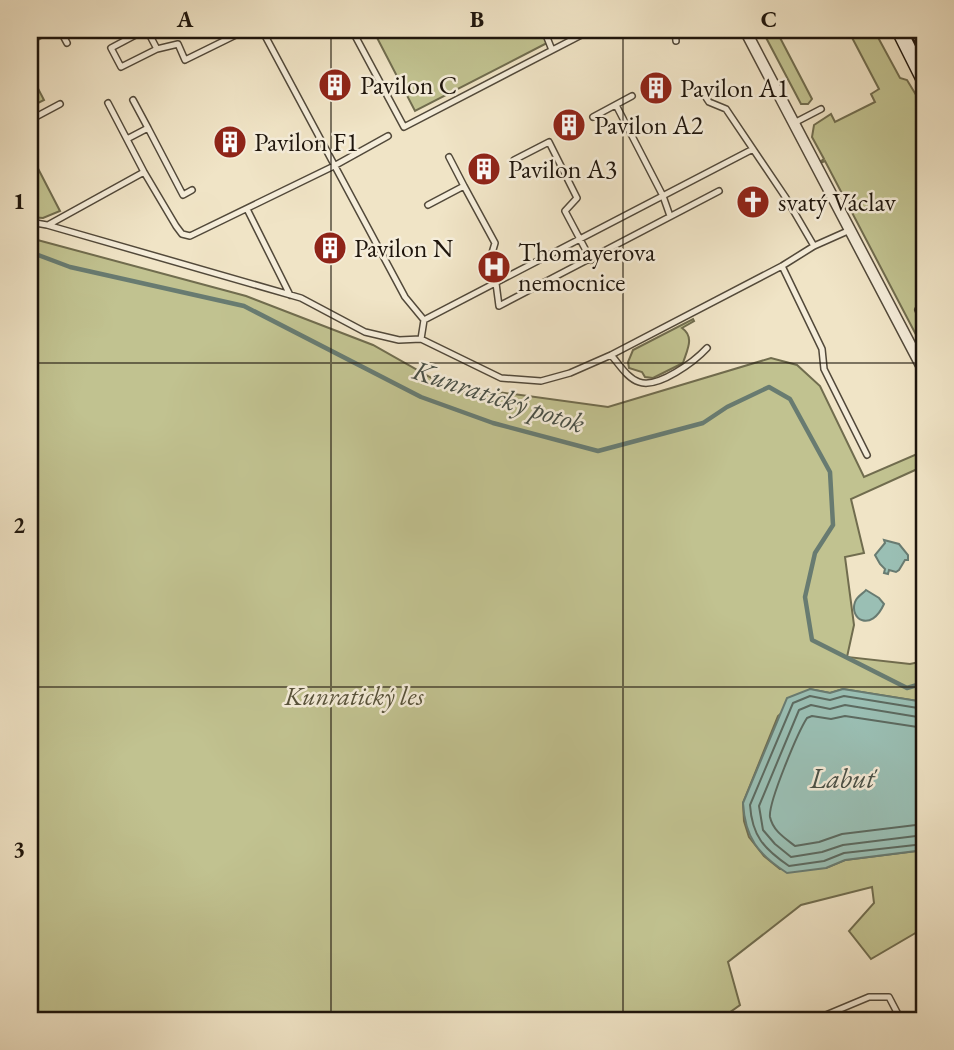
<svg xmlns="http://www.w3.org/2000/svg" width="954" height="1050" viewBox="0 0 954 1050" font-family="'EB Garamond',serif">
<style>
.green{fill:#c1c290;stroke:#706c4e;stroke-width:2}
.water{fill:#9abfb4;stroke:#687b71;stroke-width:2}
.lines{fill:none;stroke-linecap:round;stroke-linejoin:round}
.shore{stroke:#5c6a60;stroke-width:2}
.stream{stroke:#687b71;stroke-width:4.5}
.lane-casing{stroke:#52493a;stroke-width:8}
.street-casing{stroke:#52493a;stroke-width:13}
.secondary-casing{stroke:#1e150c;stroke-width:17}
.lane{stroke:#f5edda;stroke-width:5}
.street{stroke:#f5edda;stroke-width:10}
.secondary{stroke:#f5edda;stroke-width:14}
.grid{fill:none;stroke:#1e150c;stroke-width:2;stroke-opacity:0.55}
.labels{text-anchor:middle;stroke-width:5;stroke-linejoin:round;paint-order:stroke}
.poi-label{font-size:26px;fill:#1e150c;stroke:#f5edda;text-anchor:start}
.park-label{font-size:26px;font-style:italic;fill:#57523a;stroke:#f5edda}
.water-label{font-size:28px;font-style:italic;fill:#495047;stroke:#f5edda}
.neatline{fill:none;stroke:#1e150c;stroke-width:2.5}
.grid-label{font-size:23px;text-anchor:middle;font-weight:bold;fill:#1e150c}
</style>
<rect width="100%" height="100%" fill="#f0e4c6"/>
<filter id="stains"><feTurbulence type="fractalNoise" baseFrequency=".00286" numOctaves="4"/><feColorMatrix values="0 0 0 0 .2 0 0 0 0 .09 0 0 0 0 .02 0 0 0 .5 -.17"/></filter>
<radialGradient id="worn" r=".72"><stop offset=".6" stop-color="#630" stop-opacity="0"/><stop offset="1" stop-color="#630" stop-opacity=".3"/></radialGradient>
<path class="green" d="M30,30H52L53,32L30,44Z
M373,30H540L547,43L415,111Z
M762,30H776L812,99L808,104H801Z
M848,30H874L900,78L907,80L924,108V350L825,161L815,165L824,159L812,137L814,125L831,114L835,122L875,102L871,94L879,89Z
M30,73L44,100L30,107Z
M30,153L60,211L43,218L30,217Z
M30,238L246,296L373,345L437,381L473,395L498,392L608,407L771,358L797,365L820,386L864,477L924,451V466L851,499L864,553L845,557L854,625L847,657L910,664L924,661V702L843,689L830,693L810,689L778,716L743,803L744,821L749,837L764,856L780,869L826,868L845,860L924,850V928L871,959L849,931L874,903L872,887L801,905L728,962L740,1005L719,1020H30Z
M693,319L694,321L682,328C695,337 687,350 683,363L653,378L645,377L642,372L629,368L628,362L633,350Z"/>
<path class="water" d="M884,540L899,544L908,555V560H905L899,570L896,572L889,570L888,574L884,573L885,569L880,564L875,555L885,543Z
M866,590L879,598L884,604C871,633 849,619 855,602C857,596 864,593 866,590Z
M810,689L830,693L843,689L924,702V850L845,860L826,868L787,873C758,854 745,838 743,803L787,698Z"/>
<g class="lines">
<path class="shore" d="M924,709L844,696L830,700L810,696L793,703L750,805C752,836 764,849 789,866L824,861L844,853L924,844
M924,718L845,705L830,709L811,705L799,710L759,806L763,830L775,844L791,857L822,852L843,845L924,835
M924,728L845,716L831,719L812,716L807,718C798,732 768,803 770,817C773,831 785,838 795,846L819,842L842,834L924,824"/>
<path class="stream" d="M30,252L70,267L244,306L421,397L493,423L598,451L703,423L727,407L769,387L790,399L830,472L833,525L815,553L805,597L812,640L907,688L924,683"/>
<defs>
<path id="lane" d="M60,30L67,43
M145,30L111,48L121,67L157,49L147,30
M262,30L405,297L424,320L421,339
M352,30L404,127L591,30
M544,30L552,50
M675,30L676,41
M157,49L178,44L185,60L246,30
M703,93L709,102L726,109L786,198L814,246
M133,100L148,128
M108,103L144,172L176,226L182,234L190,236L334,166L388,136
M616,105L663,196L670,216
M593,117L632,96
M30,120L60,104
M794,123L821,109
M127,139L148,128L183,195L192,190
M449,157L464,186
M514,160L549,142L577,198L565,211L591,260
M428,205L464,186L495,243L492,253L499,306L719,191
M247,209L290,295
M30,222L47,225L301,298L365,332L399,340L421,339L501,378L541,381L570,373L611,355L782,266L814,246L850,230
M48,225L144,172
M782,266L822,349L824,369L867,455
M918,310L924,324
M424,320L753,149
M915,353L924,336
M611,355C619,364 627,378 639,382C658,389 695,361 707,348
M814,1020L869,997H889L901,1020"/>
<path id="street" d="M745,30L924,371"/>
<path id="secondary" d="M899,30L924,80
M918,30L924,43"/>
</defs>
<use href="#lane" class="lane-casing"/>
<use href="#street" class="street-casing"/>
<use href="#secondary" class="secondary-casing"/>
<use href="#lane" class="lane"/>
<use href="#street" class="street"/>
<use href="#secondary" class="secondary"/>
</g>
<path class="grid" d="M331,30V1020M623,30V1020M30,363H924M30,687H924"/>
<defs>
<symbol id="building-disc" viewBox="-11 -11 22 22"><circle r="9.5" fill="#8f2418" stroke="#f5edda"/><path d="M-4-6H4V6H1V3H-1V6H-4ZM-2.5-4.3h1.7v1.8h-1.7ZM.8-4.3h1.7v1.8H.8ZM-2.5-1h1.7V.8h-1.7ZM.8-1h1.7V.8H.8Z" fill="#fff"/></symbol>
<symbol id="church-disc" viewBox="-11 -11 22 22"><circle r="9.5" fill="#8f2418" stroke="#f5edda"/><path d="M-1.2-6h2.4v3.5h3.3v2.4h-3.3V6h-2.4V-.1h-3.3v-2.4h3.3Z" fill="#fff"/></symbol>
<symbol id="hospital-disc" viewBox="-11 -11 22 22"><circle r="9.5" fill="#8f2418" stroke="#f5edda"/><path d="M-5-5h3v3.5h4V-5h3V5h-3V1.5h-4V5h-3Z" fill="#fff"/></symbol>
</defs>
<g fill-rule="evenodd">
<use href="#building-disc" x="316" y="66" width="38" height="38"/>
<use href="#building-disc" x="637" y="69" width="38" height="38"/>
<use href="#building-disc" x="550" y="106" width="38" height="38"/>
<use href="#building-disc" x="211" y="123" width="38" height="38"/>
<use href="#building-disc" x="465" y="150" width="38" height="38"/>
<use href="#church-disc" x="734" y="183" width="38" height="38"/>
<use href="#building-disc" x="311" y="229" width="38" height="38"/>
<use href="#hospital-disc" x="475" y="248" width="38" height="38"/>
</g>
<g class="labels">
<g class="poi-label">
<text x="360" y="94">Pavilon C</text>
<text x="680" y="97">Pavilon A1</text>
<text x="594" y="134">Pavilon A2</text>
<text x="254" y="151">Pavilon F1</text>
<text x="508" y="178">Pavilon A3</text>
<text x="778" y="211">svatý Václav</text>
<text x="354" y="257">Pavilon N</text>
<text x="518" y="261">Thomayerova<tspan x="518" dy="30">nemocnice</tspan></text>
</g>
<g class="park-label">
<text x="354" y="705">Kunratický les</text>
</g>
<g class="water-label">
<text transform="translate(499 396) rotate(18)" y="10">Kunratický potok</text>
<text x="842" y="788">Labuť</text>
</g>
</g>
<rect width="954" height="1050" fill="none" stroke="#f0e4c6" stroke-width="77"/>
<rect x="38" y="38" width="878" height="974" class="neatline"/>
<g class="grid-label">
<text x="185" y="27">A</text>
<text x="477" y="27">B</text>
<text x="769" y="27">C</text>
<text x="19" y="209">1</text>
<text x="19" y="533">2</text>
<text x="19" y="857">3</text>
</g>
<rect width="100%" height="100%" filter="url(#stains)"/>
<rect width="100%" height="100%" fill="url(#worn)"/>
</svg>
